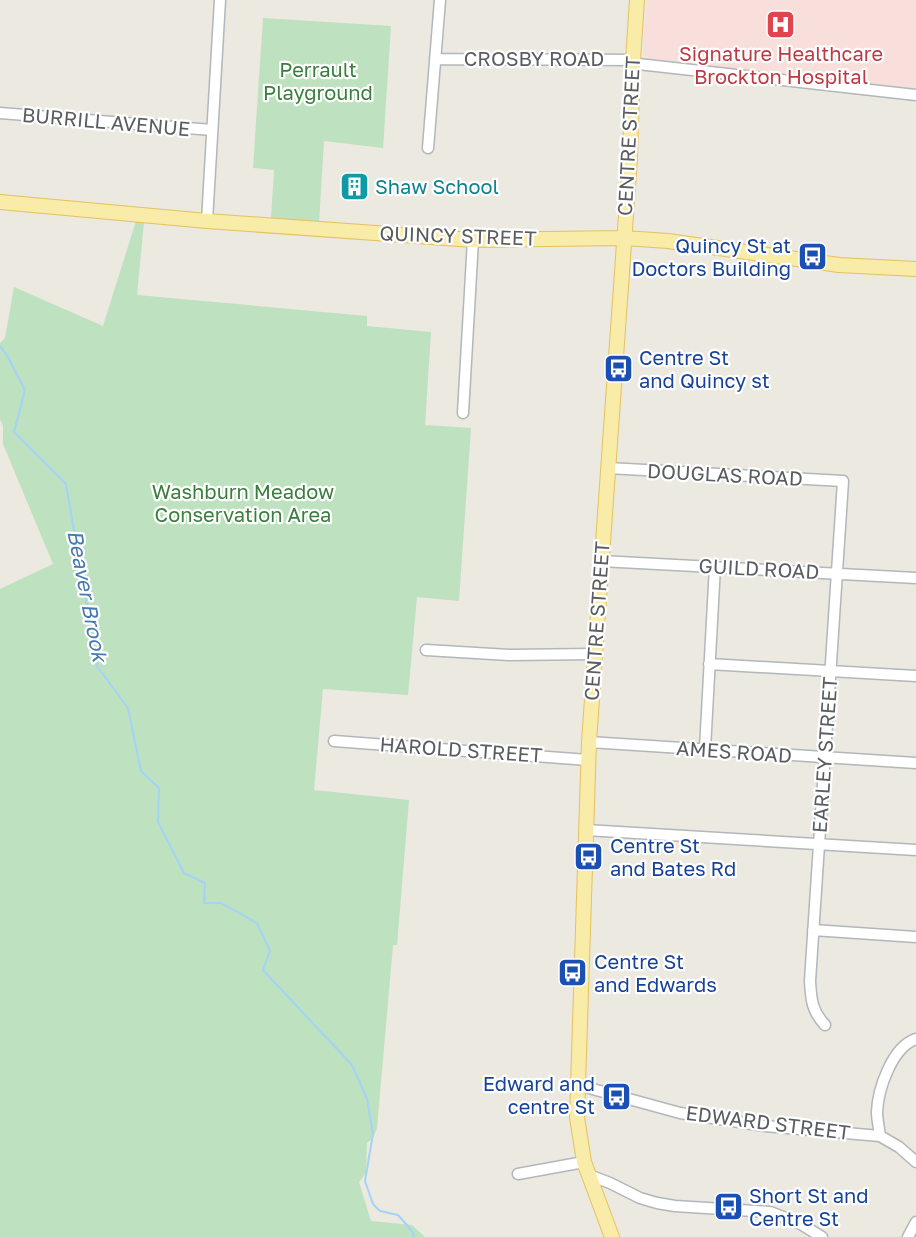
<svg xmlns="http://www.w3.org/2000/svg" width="916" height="1237" viewBox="0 0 916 1237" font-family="'Golos Text',sans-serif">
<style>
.medical{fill:#f8dfdc}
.green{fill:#bee1bf}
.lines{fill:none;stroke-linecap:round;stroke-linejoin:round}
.stream{stroke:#a4d2f8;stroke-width:2}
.minor-casing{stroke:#b3b6ba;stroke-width:13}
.major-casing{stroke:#e5c15f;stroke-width:16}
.minor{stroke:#fff;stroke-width:10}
.major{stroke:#f8eca8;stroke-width:14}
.labels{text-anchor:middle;stroke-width:4.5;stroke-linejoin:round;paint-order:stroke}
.health-label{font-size:20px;fill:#be3a42;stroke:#fff}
.street-label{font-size:20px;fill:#595c60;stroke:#fff}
.park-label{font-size:20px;fill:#3a7e3e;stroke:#fff}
.culture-label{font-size:20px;fill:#0d838f;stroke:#fff;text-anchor:start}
.transit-label{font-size:20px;fill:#164399;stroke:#fff;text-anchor:start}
.water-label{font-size:21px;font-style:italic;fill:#4679b0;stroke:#fff}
</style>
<rect width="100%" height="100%" fill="#ebe9e0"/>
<path class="medical" d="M647,0H916V90L652,59L644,55L643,48Z"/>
<path class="green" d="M263,18L391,26L383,148L324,141L319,223L271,219L274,170L253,168Z
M136,221L144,222L137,295L367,316V326L431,332L425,425L471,428L459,601L417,597L408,695L323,689L314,790L409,800L397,945H393L377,1128L373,1138L367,1143L366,1173L359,1182L371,1221L412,1225L425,1237H0V589L53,564L3,444V426L0,419V343L5,338L14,287L103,326Z"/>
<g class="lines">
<path class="stream" d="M0,346L8,357L25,390L14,432L66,484L97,666L128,708L141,771L159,788L158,822L184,873L205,883L204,903H221L257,923L270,951L263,970L352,1065L367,1099L373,1134L365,1181L373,1204L380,1211L398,1215L412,1231L414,1237"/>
<defs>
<path id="minor" d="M435,59L633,60L638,64L916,95
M0,113L212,130
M428,148L440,0
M207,221L220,0
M463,413L473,240
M608,468L843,481L810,981C811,1000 812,1011 825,1025
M601,561L916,578
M426,650L509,655L595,654
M709,664L916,676
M334,741L588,760
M589,742L916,763
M705,749L715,566
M586,830L916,850
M813,930L916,937
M578,1085L680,1113L765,1126L880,1136L899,1147L916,1162
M880,1136C879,1128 877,1119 877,1112C878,1089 892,1047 916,1039
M518,1174L584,1162
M589,1175L610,1183L640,1198L657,1203L675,1206L770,1212L799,1223L822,1237
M908,1237L916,1222"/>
<path id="major" d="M0,202L207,221L473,240L624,238L668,241L839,265L916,269
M612,1237L584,1162L577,1117L589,742L630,158L633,60L637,0"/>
</defs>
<use href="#minor" class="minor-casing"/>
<use href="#major" class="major-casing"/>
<use href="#minor" class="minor"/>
<use href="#major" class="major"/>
</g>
<defs>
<symbol id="hospital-square" viewBox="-11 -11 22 22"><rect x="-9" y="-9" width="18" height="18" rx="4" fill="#e0444e" stroke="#fff"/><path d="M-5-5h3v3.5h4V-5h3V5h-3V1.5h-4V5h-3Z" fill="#fff"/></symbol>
<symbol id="building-square" viewBox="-11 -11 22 22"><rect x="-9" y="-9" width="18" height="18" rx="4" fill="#0f9aa8" stroke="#fff"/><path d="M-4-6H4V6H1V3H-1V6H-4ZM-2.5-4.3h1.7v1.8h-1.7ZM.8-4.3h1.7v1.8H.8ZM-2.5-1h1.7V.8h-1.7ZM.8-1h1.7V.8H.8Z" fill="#fff"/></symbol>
<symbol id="bus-square" viewBox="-11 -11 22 22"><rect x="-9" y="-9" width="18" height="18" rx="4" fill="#1a4fb4" stroke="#fff"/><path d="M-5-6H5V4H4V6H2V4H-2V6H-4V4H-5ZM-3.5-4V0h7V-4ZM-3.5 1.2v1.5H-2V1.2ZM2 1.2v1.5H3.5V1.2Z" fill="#fff"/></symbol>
</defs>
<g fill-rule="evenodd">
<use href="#hospital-square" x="764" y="8" width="33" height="33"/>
<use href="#building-square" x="338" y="170" width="33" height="33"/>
<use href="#bus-square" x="796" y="240" width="33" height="33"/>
<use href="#bus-square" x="602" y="352" width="33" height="33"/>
<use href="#bus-square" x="572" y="840" width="33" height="33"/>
<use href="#bus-square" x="556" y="956" width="33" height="33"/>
<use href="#bus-square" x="600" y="1080" width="33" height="33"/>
<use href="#bus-square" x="712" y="1190" width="33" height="33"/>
</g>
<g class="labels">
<g class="health-label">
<text x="781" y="61">Signature Healthcare<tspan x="781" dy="23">Brockton Hospital</tspan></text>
</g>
<g class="street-label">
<text x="534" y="66">CROSBY ROAD</text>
<text transform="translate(106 122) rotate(5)" y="7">BURRILL AVENUE</text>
<text transform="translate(629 136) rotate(-87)" y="7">CENTRE STREET</text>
<text transform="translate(458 236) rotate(2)" y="7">QUINCY STREET</text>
<text transform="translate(725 475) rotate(3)" y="7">DOUGLAS ROAD</text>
<text transform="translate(759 569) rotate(3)" y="7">GUILD ROAD</text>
<text transform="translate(597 621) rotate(-86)" y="7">CENTRE STREET</text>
<text transform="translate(461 750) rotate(4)" y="7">HAROLD STREET</text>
<text transform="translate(734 752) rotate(4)" y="7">AMES ROAD</text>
<text transform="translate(825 755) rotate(-86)" y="7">EARLEY STREET</text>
<text transform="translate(768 1123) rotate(7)" y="7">EDWARD STREET</text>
</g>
<g class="park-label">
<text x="318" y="77">Perrault<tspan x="318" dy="23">Playground</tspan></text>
<text x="243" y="499">Washburn Meadow<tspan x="243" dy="23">Conservation Area</tspan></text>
</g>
<g class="culture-label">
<text x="375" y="194">Shaw School</text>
</g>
<g class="transit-label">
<text x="791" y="253" text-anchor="end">Quincy St at<tspan x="791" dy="23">Doctors Building</tspan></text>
<text x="639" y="365">Centre St<tspan x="639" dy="23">and Quincy st</tspan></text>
<text x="610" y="853">Centre St<tspan x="610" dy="23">and Bates Rd</tspan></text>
<text x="594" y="969">Centre St<tspan x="594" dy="23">and Edwards</tspan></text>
<text x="595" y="1091" text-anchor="end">Edward and<tspan x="595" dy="23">centre St</tspan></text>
<text x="749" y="1203">Short St and<tspan x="749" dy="23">Centre St</tspan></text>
</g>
<g class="water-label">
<text transform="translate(87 596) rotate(79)" y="7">Beaver Brook</text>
</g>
</g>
</svg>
